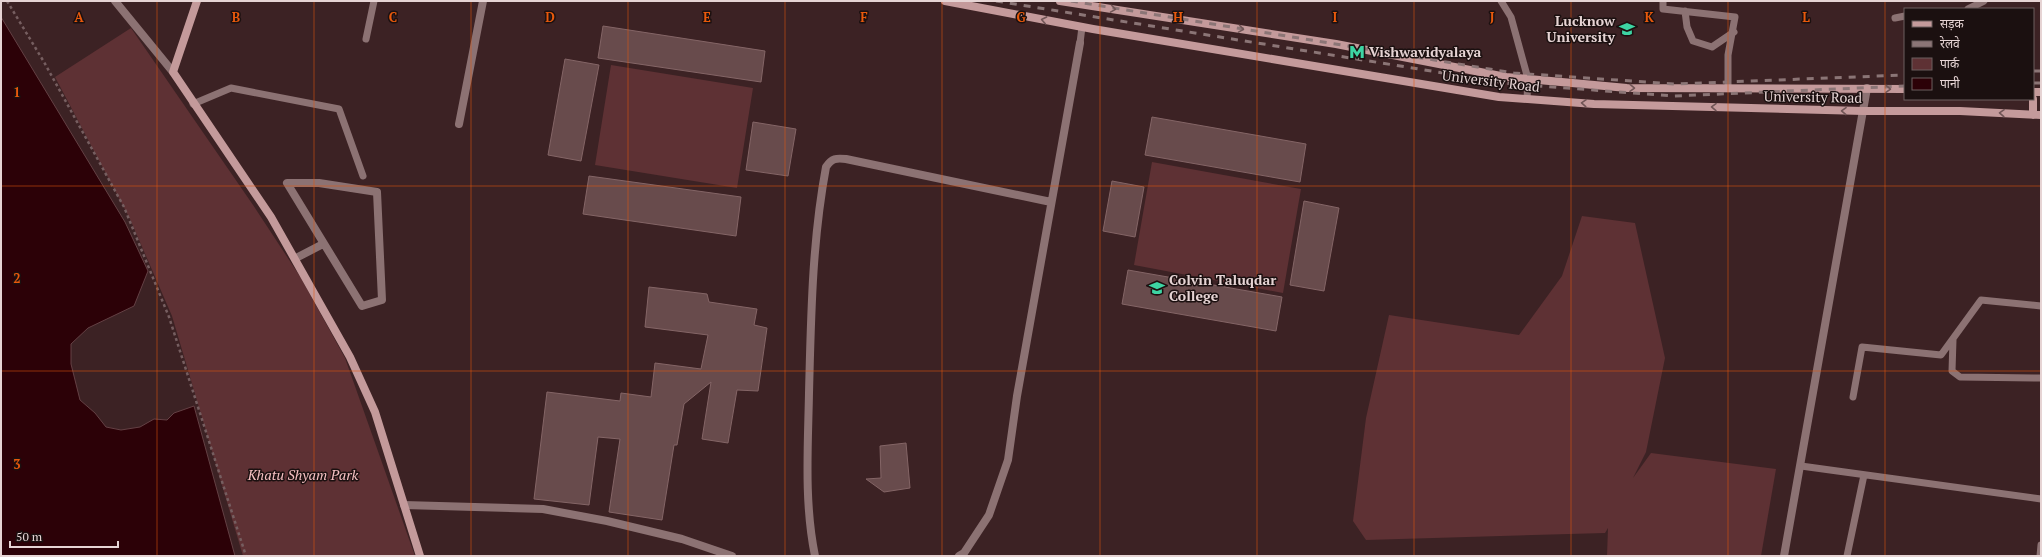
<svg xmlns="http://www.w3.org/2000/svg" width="2042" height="557" viewBox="0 0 2042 557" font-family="'PT Serif','Noto Sans Devanagari',serif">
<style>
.green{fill:#5e3134}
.water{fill:#2c0107;stroke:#644044}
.building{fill:#684b4c;stroke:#846566}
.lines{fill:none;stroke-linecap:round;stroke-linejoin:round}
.path{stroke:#765e60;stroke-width:2.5;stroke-dasharray:3 3;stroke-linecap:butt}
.lane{stroke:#8c7273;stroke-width:7}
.street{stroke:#8c7273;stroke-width:8}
.secondary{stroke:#c49a9b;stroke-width:8}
.rail{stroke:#8b7576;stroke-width:3;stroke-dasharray:7 7;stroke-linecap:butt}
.oneway{stroke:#705556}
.grid{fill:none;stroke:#e8590c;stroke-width:1;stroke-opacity:0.55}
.labels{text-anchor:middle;stroke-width:3;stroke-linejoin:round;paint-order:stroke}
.poi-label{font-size:14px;font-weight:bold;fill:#e6d4d4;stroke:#1b1010;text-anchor:start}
.street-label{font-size:14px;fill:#e6d4d4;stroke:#1b1010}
.park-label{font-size:14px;font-style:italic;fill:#f6c0c2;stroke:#1b1010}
.grid-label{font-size:13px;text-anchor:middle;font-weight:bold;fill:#e8590c;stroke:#1b1010;stroke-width:3;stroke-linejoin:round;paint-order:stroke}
</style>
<rect width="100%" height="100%" fill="#3c2224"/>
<path class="green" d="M131,28L253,205L301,278L345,358L415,556H243L172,316L130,219L55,77Z
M611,65L753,88L737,188L595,165Z
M1152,162L1301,189L1283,293L1134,265Z
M1582,216L1635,223L1665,358L1646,452L1633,478L1651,453L1776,469L1761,556H1607L1608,528L1605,533L1366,540L1353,521L1366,418L1389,315L1519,335L1562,276Z"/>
<path class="water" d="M1,17L125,222L148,271L134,306L88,328L71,344V364L80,400L95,413L106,427L121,430L140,427L154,419L167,420L174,413L194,406L235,556H1Z"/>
<path class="building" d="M603,26L765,51L761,82L598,58Z
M565,59L599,65L581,161L548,155Z
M1152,117L1306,144L1300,182L1145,155Z
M753,122L796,129L788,176L746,170Z
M589,176L741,197L736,236L583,214Z
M1112,181L1144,187L1135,237L1103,231Z
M1304,201L1339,208L1324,291L1290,285Z
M1128,270L1282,297L1276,331L1122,304Z
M649,287L707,294L709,302L757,309L754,325L767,328L758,391L737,390L728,443L702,439L711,382L684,404L677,445H674L662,520L609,512L620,439L598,437L589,505L534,499L547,392L620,401L621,393L651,397L655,363L701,369L708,335L645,327Z
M906,443L910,488L884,492L866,479L881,478L880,446Z"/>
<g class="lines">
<path class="path" d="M7,1L44,62L124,207L169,317L246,556"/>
<path class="lane" d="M1501,1L1511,17L1528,79L1527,99
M1663,1V9L1735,17L1728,55V88
M1968,9L1984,1
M1685,11L1687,27L1693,41L1712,47L1734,32
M1895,18L1905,16
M366,39L374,1
M1080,43L1082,27
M193,104L231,88L339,109L363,176
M1953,340L1952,371L1960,377L2041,378
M1853,397L1862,347L1941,355L1981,300L2041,306
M1801,466L2041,499
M1847,556L1864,475
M2040,556L2041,545"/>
<path class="street" d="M115,1L173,72
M459,124L483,1
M287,183H319L377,192L382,300L362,306Z
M296,258L323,244
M404,505L543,509L607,521L682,539L732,556
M815,556C804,502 808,447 809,393C811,317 812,242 826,167C832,158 836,158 846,159L1051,202
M959,556L964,553L989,515L1008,460L1017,396L1080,43
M1784,556L1867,88"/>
<path class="secondary" d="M197,1L173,72L271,217L350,357L375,412L420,556
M945,1L1093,29L1499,97L1594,104L1863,111H1960L2041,115
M1060,1L1336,44L1506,77L1627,88L1905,89
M2033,92H2041
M2033,99V115"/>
<path class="rail" d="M996,1L1512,84L1674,96L1905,86
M1071,1L1514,73L1675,84L1905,75
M2033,71H2041
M2033,83H2041"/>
</g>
<defs><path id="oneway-chevron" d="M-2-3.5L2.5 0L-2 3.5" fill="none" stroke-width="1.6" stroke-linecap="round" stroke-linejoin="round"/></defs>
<g class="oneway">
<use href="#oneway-chevron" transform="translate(1113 9) rotate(9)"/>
<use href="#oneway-chevron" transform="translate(1044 20) rotate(-169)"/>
<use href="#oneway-chevron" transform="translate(1241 29) rotate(9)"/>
<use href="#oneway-chevron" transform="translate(1632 88) rotate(1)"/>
<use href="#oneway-chevron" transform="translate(1888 89) rotate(1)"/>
<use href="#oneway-chevron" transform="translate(1584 103) rotate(-176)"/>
<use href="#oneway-chevron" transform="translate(1714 107) rotate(-179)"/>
<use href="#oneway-chevron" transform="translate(1844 111) rotate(-179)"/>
<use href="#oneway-chevron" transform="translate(2002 113) rotate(-177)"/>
</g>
<path class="grid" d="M157,1V556M314,1V556M471,1V556M628,1V556M785,1V556M942,1V556M1100,1V556M1257,1V556M1414,1V556M1571,1V556M1728,1V556M1885,1V556M1,186H2041M1,371H2041"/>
<defs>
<symbol id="university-bare" viewBox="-9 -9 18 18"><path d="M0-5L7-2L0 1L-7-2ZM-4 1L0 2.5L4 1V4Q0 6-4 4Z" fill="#3dd4a3" stroke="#1b1010" stroke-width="2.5" paint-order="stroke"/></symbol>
<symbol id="metro-bare" viewBox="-9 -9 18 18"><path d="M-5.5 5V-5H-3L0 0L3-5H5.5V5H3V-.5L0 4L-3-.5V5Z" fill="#3dd4a3" stroke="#1b1010" stroke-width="2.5" paint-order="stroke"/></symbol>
</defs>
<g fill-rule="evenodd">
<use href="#university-bare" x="1616" y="18" width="22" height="22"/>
<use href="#metro-bare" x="1346" y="41" width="22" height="22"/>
<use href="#university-bare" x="1146" y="277" width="22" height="22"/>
</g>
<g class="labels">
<g class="poi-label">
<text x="1615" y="26" text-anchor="end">Lucknow<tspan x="1615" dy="16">University</tspan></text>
<text x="1369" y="57">Vishwavidyalaya</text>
<text x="1169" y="285">Colvin Taluqdar<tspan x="1169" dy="16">College</tspan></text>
</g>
<g class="street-label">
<text transform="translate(1491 81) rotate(7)" y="5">University Road</text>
<text transform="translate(1813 97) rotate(1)" y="5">University Road</text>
</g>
<g class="park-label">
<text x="303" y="480">Khatu Shyam Park</text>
</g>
</g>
<g class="grid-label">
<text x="79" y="22">A</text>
<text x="236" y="22">B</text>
<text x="393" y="22">C</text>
<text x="550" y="22">D</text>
<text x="707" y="22">E</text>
<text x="864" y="22">F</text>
<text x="1021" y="22">G</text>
<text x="1178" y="22">H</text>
<text x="1335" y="22">I</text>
<text x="1492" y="22">J</text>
<text x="1649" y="22">K</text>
<text x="1806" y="22">L</text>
<text x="17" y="97">1</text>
<text x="17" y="283">2</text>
<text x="17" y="469">3</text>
</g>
<rect width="2042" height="557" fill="none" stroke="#e6d4d4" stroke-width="4"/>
<rect x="1904" y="8" width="130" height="92" fill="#1b1010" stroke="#6c5e5e"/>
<rect x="1912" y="21" width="20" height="6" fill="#c49a9b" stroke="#6c5e5e"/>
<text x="1940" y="28" font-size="12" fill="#e6d4d4">सड़क</text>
<rect x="1912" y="41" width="20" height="6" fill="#8b7576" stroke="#6c5e5e"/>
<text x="1940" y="48" font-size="12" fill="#e6d4d4">रेलवे</text>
<rect x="1912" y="58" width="20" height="12" fill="#5e3134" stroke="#6c5e5e"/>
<text x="1940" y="68" font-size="12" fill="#e6d4d4">पार्क</text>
<rect x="1912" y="78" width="20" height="12" fill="#2c0107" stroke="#6c5e5e"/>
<text x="1940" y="88" font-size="12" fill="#e6d4d4">पानी</text>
<path d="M10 541v6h108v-6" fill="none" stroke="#e6d4d4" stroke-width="2"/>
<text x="16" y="541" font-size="12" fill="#e6d4d4" stroke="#1b1010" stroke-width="3" paint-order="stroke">50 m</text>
</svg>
